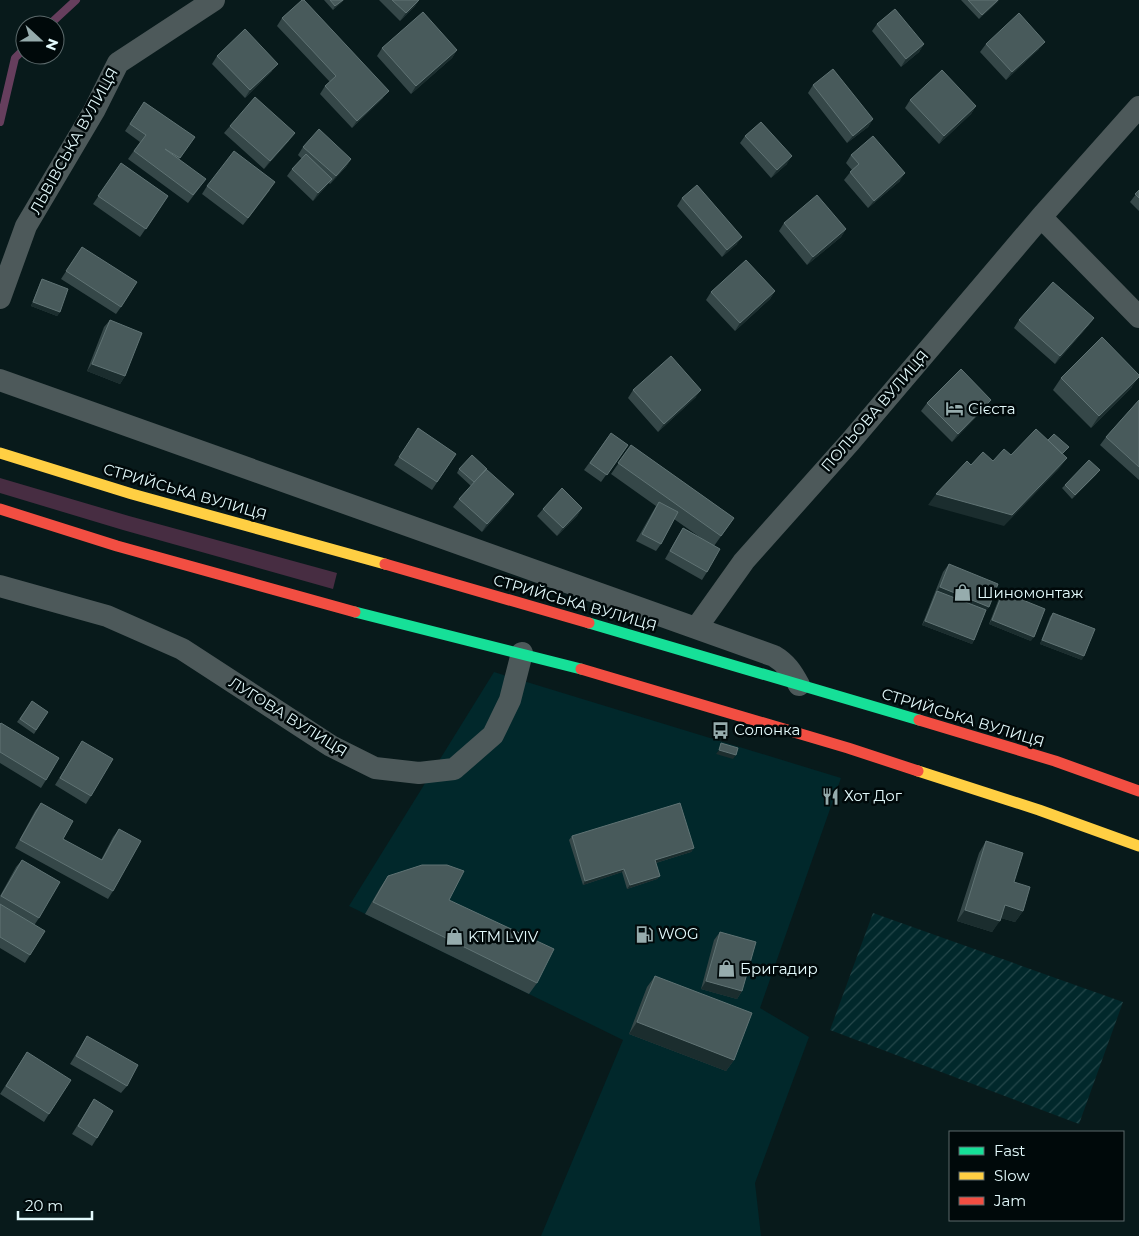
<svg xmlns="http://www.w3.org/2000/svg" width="1139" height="1236" viewBox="0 0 1139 1236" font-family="Montserrat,sans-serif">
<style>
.built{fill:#01282b}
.industrial{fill:url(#industrial-furrows)}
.grass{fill:#472d42}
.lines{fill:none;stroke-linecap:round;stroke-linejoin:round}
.stream{stroke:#663e5d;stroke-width:8}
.street{stroke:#4d595a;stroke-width:22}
.fast{stroke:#16e098;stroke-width:11}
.slow{stroke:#ffcf43;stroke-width:11}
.jam{stroke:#f24e42;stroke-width:11}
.wall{fill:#354748}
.shaded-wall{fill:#1b2d2e}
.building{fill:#485a5b;stroke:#607374}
.labels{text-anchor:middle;stroke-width:5;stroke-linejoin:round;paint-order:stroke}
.street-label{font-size:15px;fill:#e3fafc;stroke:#00090a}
.poi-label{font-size:15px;fill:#e3fafc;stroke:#00090a;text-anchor:start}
</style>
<defs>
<pattern id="industrial-furrows" width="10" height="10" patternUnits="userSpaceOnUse" patternTransform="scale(1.25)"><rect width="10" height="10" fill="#01282b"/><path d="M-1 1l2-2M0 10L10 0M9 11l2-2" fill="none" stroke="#26484b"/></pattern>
</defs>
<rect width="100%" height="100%" fill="#081a1b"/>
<path class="built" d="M494,672L841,778L760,1008L809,1037L755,1183L761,1236H541L623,1040L349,906Z"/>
<path class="industrial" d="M873,913L1123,1002L1079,1124L830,1030Z"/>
<path class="grass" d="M0,478L129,516L337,573L333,589L123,530L0,493Z"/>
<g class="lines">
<path class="stream" d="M49,25L76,0
M0,122L15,58L25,48"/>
<path class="street" d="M1041,217L1139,317
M0,298L26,226L94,111L118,63L214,0
M0,380L774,656C786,663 792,672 799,685
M0,586L107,616L182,649L331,746L375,768L419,773L454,769L493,735L510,700L522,653
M697,627L744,561L850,442L1041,217L1139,107"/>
<path class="fast" d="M355,612L581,669
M589,623L919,720"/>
<path class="slow" d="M0,453L132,494L385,564
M918,771L1039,810L1139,846"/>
<path class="jam" d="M0,509L117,546L355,612
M385,564L589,623
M581,669L848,748L918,771
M919,720L1055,761L1139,791"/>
</g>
<path class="wall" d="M324,0H344L333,10Z
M379,0H419L415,6L400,21Z
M961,0H999L979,19Z
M282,18L383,98L352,128L320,94L325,86L330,82L277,26Z
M877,24L924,44L919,52L901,67L872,31Z
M986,44L1039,49L1006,80L980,52Z
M382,48L457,50L452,58L411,94L377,56Z
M217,56L272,71L245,98L212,64Z
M813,85L873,119L868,127L847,143L808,93Z
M910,100L976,106L971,114L939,144L905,108Z
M144,102L195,137L179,159L200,187L188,203L128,159L140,142L125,131Z
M230,126L289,141L264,169L224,133Z
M745,136L787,164L771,178L740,143Z
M303,147L351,159L346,167L330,184L329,183L313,201L287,176L292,169L302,159L298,155Z
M851,155L900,181L868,208L844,180L852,170L846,163Z
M121,163L168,196L140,237L93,204Z
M207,186L270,190L243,225L202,194Z
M1139,190V211L1130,202Z
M682,198L737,244L722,257L677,206Z
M784,223L846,229L841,237L807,265L779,231Z
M82,247L121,307L116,314L61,279Z
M42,279L60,312L57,316L31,306L40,283Z
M775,291L770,299L735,331L706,300L711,292Z
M1094,318L1088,326L1055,364L1014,328L1019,320Z
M110,320L125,376L120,384L87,371L104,327Z
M1061,378L1132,387L1091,428L1053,390Z
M633,390L696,397L658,432L628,398Z
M1139,400V480L1100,445L1106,437Z
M927,403L986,407L952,442L921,411Z
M418,428L456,454L432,490L394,465Z
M611,433L628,445L601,482L584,470Z
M631,445L734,518L714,546L707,572L702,580L665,559L678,536L683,528L701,538L674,519L661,544L656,551L636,541L656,506L611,474Z
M459,469H486L509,502L482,532L453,507L459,499L471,486L457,473Z
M1097,474L1072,499L1062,488L1065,485Z
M582,508L577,516L557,536L537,516L543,509Z
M949,564L989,607L986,610L974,640L972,644L922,625L943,572Z
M1003,592L1031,641L989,624L1000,596Z
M1053,613L1082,660L1040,644L1050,617Z
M32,701L48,712L34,734L17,722Z
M0,724L46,780L41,788L0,763Z
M82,741L91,796L86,804L55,785Z
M41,803L63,839L101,860L113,837L119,829L113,891L108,899L15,848L35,811Z
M572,836L694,848L691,852L656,863L660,876L657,879L627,889L622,872L583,885L569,840Z
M986,841L1014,882L1023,911L1015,922L1001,918L992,932L957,921L979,853Z
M22,860L39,918L35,924L30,955L25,963L0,948V896L16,867Z
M388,876L449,900L537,983L529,994L365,914L380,888Z
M720,932L742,991L737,999L701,989L714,940Z
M655,976L734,1060L726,1071L629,1034L647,987Z
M87,1036L127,1086L121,1093L70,1064Z
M27,1052L49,1114L44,1122L0,1094Z
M94,1099L97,1138L92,1146L72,1134Z"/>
<path class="shaded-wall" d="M343,0H344L333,10L335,6Z
M419,0L415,6L400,21L406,13Z
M998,0H999L998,2L979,19L982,15Z
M1045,42L1039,49L1006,80L1012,72Z
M924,44L919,52L901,67L906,59Z
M457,50L452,58L411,94L416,86Z
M278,64L272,71L245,98L250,90Z
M389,91L383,98L352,128L357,121Z
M976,106L971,114L939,144L944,136Z
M873,119L868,127L847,143L853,136Z
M295,133L289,141L264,169L270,161Z
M792,156L787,164L771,178L777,170Z
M351,159L346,167L330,184L336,176Z
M905,173L900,181L868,208L874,201Z
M332,179L326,187L313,201L318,193Z
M846,229L841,237L807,265L813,257Z
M742,237L737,244L722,257L727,250Z
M775,291L770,299L735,331L740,323Z
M33,302L60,312L57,316L31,306Z
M1094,318L1088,326L1055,364L1060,356Z
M92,364L125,376L120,384L87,371Z
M1139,377L1132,387L1091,428L1099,416Z
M701,390L696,397L658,432L664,424Z
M991,400L986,407L952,442L958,434Z
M1067,458L1059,469L1004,526L928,505L936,494Z
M1100,470L1097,474L1072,499L1075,495Z
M514,494L509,502L482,532L487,524Z
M582,508L577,516L557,536L563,528Z
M940,587L989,607L984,614L937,591Z
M992,620L1034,637L1031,641L989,624Z
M925,621L974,640L972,644L922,625Z
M1042,640L1084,656L1082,660L1040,644Z
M719,750L736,755L733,759L716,754Z
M694,848L691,852L652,864L655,860Z
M624,869L622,872L583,885L585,881Z
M660,876L657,879L627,889L630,885Z
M1005,905L1023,911L1015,922L997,917Z
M965,910L1000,921L992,932L957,921Z
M706,981L742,991L737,999L701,989Z
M637,1022L734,1060L726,1071L629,1034Z"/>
<path class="building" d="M302,0H304L389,91L357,121L325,86L336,76L282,18Z
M330,0H343L335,6Z
M392,0H419L406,13Z
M968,0H998L982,15Z
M895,9L924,44L906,59L877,24Z
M423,12L457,50L416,86L382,48Z
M1019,13L1045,42L1012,72L986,44Z
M245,29L278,64L250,90L217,56Z
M833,69L873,119L853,136L813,85Z
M942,70L976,106L944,136L910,100Z
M255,97L295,133L270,161L230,126Z
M144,102L195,137L180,158L165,149L206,179L193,195L134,151L146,135L130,124Z
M761,122L792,156L777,170L745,136Z
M319,129L351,159L336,176L303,147Z
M873,136L905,173L874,201L850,172L859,164L851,155Z
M234,151L275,182L248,218L207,186Z
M306,154L332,179L318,193L292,169Z
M121,163L168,196L146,229L98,196Z
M697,185L742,237L727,250L682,198Z
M1139,190V198L1135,194Z
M817,195L846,229L813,257L784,223Z
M82,247L137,282L121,307L66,271Z
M746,260L775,291L740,323L711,292Z
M42,279L68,289L60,312L33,302Z
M1053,282L1094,318L1060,356L1019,320Z
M110,320L142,333L125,376L92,364Z
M1102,337L1139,375V377L1099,416L1061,378Z
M671,356L701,390L664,424L633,390Z
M961,369L991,400L958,434L927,403Z
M1139,400V467L1106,437Z
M418,428L456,454L437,482L399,457Z
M1036,429L1067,458L1012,515L936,494L967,461L971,465L983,452L993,461L1004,449L1011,455Z
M611,433L628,445L607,475L590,463Z
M1054,434L1069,447L1062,454L1048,440Z
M631,445L734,518L721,536L618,463Z
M472,455L487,469L474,482L459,469Z
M1089,460L1100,470L1075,495L1065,485Z
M486,469L514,494L487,524L459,499Z
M562,488L582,508L563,528L543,509Z
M659,502L678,512L661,544L642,534Z
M683,528L720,549L707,572L670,551Z
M949,564L998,584L989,607L940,587Z
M937,591L986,610L974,640L925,621Z
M1003,592L1045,609L1034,637L992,620Z
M1053,613L1095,629L1084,656L1042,640Z
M32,701L48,712L36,730L20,719Z
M1,723L59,758L46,780L0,752V724Z
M82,741L113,759L91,796L60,778Z
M721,743L738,748L736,755L719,750Z
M41,803L73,821L63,839L102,860L119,829L141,841L113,891L20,840Z
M680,803L694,848L655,860L660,876L630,885L624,869L585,881L572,836Z
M986,841L1023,853L1014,882L1030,887L1023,911L1005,905L1000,921L965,910Z
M22,860L60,882L39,918L1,896Z
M422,865H447L464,871L449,900L554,949L537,983L373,902L388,876Z
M0,904L45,931L30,955L0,937Z
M720,932L756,942L742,991L706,981Z
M655,976L752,1013L734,1060L637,1022Z
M87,1036L138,1065L127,1086L76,1056Z
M27,1052L71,1080L49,1114L6,1086Z
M94,1099L113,1111L97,1138L78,1126Z"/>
<defs>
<symbol id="hotel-bare" viewBox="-9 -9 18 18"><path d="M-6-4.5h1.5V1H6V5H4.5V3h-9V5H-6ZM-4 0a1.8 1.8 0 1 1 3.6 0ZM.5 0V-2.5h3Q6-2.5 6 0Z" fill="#96acad" stroke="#00090a" stroke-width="2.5" paint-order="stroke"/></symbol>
<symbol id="shop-bare" viewBox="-9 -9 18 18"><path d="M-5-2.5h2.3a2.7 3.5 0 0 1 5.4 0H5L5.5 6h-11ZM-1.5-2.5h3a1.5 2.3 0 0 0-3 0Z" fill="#96acad" stroke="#00090a" stroke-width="2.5" paint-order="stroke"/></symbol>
<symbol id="bus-bare" viewBox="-9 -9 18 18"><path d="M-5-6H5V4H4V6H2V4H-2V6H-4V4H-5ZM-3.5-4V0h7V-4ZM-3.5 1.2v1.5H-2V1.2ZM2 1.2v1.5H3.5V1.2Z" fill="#96acad" stroke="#00090a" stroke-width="2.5" paint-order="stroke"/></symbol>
<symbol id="restaurant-bare" viewBox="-9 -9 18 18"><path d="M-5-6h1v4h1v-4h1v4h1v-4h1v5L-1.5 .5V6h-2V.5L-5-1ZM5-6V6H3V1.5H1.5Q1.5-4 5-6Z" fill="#96acad" stroke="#00090a" stroke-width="2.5" paint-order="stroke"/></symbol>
<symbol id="fuel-bare" viewBox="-9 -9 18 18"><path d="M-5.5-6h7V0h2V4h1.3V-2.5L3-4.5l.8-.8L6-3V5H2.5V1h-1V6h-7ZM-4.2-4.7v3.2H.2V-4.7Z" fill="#96acad" stroke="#00090a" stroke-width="2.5" paint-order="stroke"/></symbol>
</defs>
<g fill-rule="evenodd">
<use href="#hotel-bare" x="942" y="396" width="25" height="25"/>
<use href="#shop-bare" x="950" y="580" width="25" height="25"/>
<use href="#bus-bare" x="708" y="718" width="25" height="25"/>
<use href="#restaurant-bare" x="818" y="784" width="25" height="25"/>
<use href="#fuel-bare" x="632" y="922" width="25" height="25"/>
<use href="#shop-bare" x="442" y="924" width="25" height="25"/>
<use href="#shop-bare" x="714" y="956" width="25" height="25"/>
</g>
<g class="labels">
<g class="street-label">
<text transform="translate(74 141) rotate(-61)" y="5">ЛЬВІВСЬКА ВУЛИЦЯ</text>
<text transform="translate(875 411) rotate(-49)" y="5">ПОЛЬОВА ВУЛИЦЯ</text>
<text transform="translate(185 492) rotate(16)" y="5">СТРИЙСЬКА ВУЛИЦЯ</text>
<text transform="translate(575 603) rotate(16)" y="5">СТРИЙСЬКА ВУЛИЦЯ</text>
<text transform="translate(288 717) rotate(32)" y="5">ЛУГОВА ВУЛИЦЯ</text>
<text transform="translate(963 718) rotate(17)" y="5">СТРИЙСЬКА ВУЛИЦЯ</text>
</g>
<g class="poi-label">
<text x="968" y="414">Сієста</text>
<text x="977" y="598">Шиномонтаж</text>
<text x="734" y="735">Солонка</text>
<text x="844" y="801">Хот Дог</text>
<text x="658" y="939">WOG</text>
<text x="468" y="942">KTM LVIV</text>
<text x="740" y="974">Бригадир</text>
</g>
</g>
<rect x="949" y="1131" width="175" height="90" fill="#00090a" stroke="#5b696b"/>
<rect x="959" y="1147" width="25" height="8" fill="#16e098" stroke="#5b696b"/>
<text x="994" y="1156" font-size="15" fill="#e3fafc">Fast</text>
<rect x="959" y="1172" width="25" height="8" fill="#ffcf43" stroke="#5b696b"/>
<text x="994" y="1181" font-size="15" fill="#e3fafc">Slow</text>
<rect x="959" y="1197" width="25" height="8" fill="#f24e42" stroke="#5b696b"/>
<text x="994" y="1206" font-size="15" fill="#e3fafc">Jam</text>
<g transform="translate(40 40) rotate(111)"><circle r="24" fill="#00090a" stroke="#5b696b"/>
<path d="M0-4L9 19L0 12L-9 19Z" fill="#96acad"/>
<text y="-8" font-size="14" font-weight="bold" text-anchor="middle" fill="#e3fafc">N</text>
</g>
<path d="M18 1211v8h74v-8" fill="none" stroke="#e3fafc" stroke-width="2.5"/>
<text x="25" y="1211" font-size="15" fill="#e3fafc" stroke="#00090a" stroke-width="4" paint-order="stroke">20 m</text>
</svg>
